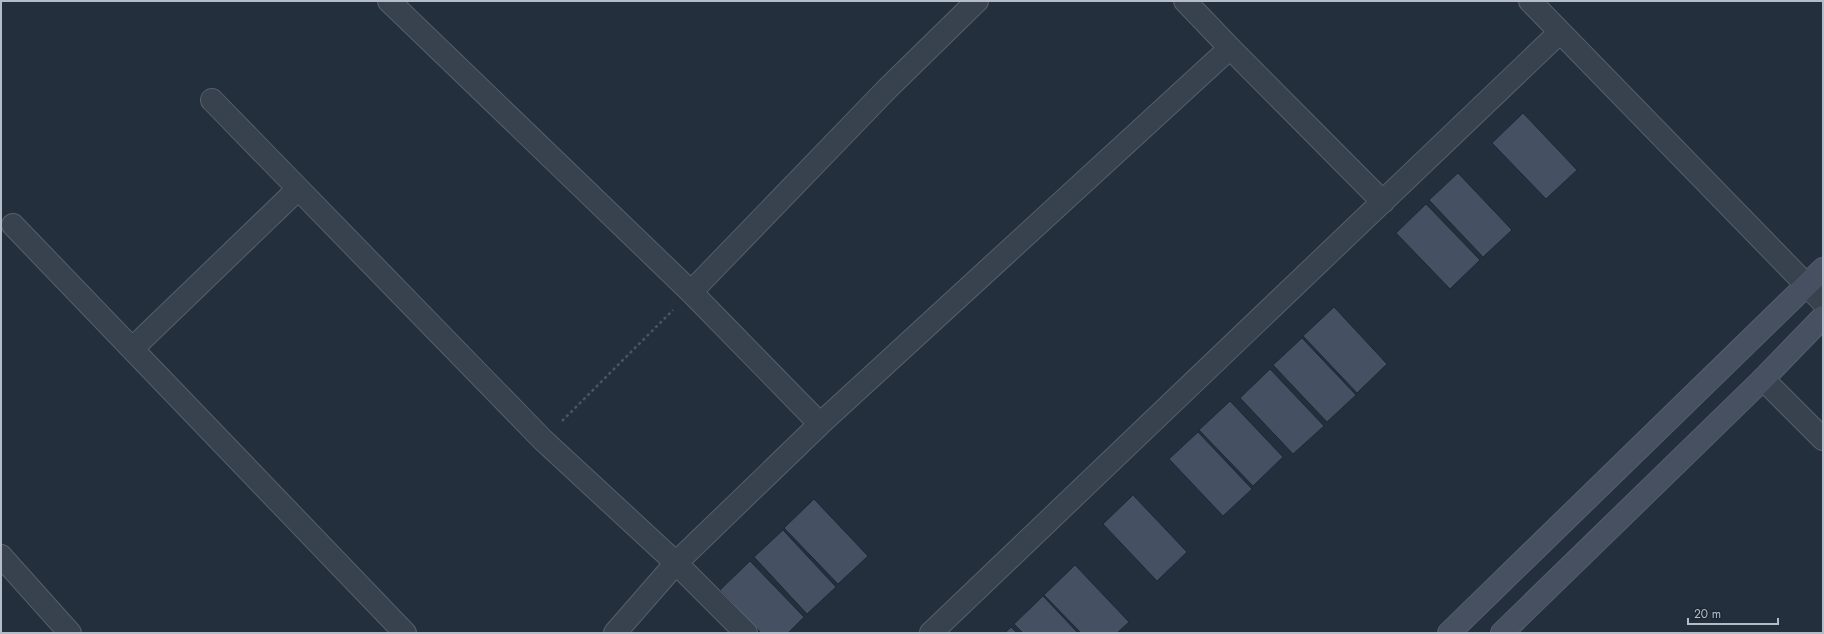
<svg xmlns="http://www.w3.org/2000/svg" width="1824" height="634" viewBox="0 0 1824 634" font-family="Jost,sans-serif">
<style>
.building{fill:#455162;stroke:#1f2835}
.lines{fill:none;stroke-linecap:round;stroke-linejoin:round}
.street-casing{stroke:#565f6c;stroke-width:24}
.secondary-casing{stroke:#565f6c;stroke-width:24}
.path{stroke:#44595c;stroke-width:2.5;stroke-dasharray:3 3;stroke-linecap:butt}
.street{stroke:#38414e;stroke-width:22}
.secondary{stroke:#465061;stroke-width:22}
</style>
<rect width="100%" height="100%" fill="#242f3e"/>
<path class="building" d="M1523,113L1577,170L1546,199L1492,143Z
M1458,173L1512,230L1483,257L1429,200Z
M1426,204L1480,260L1450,289L1396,233Z
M1334,307L1387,364L1357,393L1303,336Z
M1302,338L1356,395L1327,422L1273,365Z
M1270,369L1324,426L1293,454L1240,398Z
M1230,401L1283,457L1253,486L1199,430Z
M1198,432L1252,489L1223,516L1169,459Z
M1133,495L1187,552L1157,581L1103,524Z
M814,499L868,556L838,584L784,528Z
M783,530L836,587L807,614L754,557Z
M750,561L804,617L788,633H761L720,590Z
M1075,565L1129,622L1117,633H1081L1044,595Z
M1043,596L1078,633H1023L1014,624Z
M1011,627L1017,633H1005Z"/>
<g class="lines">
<defs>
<path id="street" d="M389,1L691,292L820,424
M1185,1L1230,48L1383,202
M1530,1L1823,302
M212,100L543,440L676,563L746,633
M13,225L405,633
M691,292L888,88L977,1
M132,349L298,189
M1763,379L1823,439
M1,556L70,633
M615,633L676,563L820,424L1230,48
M931,633L1559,33"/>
<path id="secondary" d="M1449,633L1823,269
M1502,633L1763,379L1823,317"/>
</defs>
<use href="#street" class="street-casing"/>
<use href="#secondary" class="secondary-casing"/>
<path class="path" d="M562,421L673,310"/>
<use href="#street" class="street"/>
<use href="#secondary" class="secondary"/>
</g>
<rect width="1824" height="634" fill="none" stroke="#b4bcc9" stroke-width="4"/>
<path d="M1688 618v6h90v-6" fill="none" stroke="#b4bcc9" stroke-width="2"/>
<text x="1694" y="618" font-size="12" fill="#b4bcc9" stroke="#1d2633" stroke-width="3" paint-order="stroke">20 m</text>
</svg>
